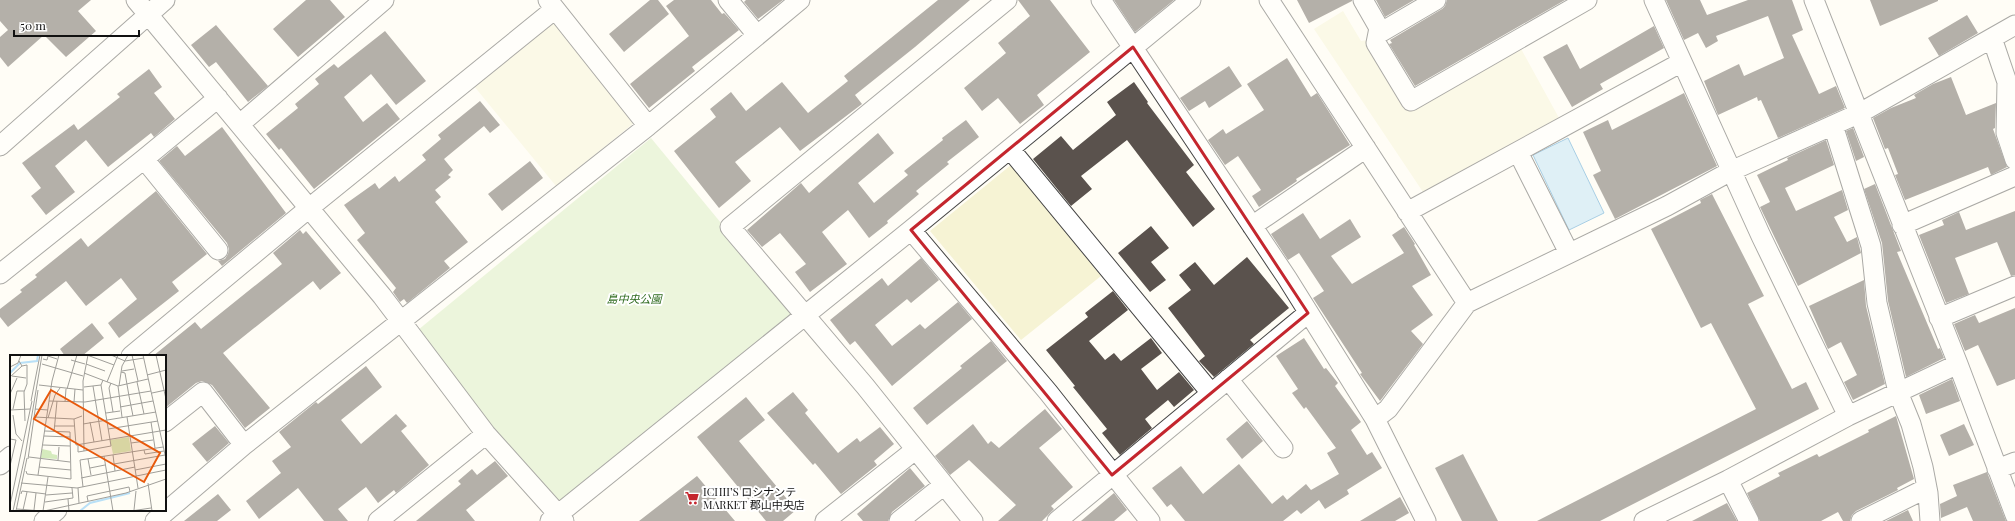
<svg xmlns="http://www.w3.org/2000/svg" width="2015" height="521" viewBox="0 0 2015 521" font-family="'Playfair Display','Noto Sans JP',serif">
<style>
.farmland{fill:#f6f3d4}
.green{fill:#d5ebbd}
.water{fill:#b9e0f7;stroke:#3f96cf}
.building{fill:#5a524d}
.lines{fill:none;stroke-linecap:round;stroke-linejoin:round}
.minor-casing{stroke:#444;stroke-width:21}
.minor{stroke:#fff;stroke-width:19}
.marked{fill:none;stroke:#c4262e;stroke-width:3;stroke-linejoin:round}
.labels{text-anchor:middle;stroke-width:4;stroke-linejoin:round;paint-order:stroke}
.park-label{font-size:11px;font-style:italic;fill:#2f6b1f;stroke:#fff}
.poi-label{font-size:11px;fill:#111;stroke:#fff;text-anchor:start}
.inset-river{fill:none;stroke:#b9e0f7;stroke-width:2}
.inset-road{fill:none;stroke:#a09f9a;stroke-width:1}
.view{fill:#e8590c;fill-opacity:0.15;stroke:#e8590c;stroke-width:2}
.inset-edge{fill:none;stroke:#111;stroke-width:2}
</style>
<rect width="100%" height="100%" fill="#fffdf5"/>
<path class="farmland" d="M1343,11L1361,41L1369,40L1408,111L1520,47L1559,118L1423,192L1314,29Z
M553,22L635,122L556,186L474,86Z
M1011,165L1101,276L1021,340L930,231Z"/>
<path class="green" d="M651,138L796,314L561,505L488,421L418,330Z"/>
<path class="water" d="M1568,138L1604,213L1569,230L1533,155Z"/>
<path class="building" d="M0,0H91L78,11L96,31L66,57L44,35L8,67L0,57V37L8,30L0,21Z
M306,0H330L345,17L298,57L273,29Z
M650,0H658L669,14L624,52L609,34Z
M674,0H711L722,14L724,13L727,16L739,30L692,67L695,71L649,108L630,84L689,36L666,6Z
M746,0H783L758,19L744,2Z
M938,0H970L915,47L855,95L862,104L800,151L780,127L735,162L751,181L719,208L674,151L716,117L710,109L731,92L746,111L782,82L808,113L848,81L844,76Z
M1018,0H1050L1090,52L1037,95L1044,105L1020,124L998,98L982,111L964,88L1006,53L998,43L1030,16Z
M1114,0H1174L1135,32Z
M1297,0H1352V1L1309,23Z
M1376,0H1414L1385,17Z
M1447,0H1565L1415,86L1389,44L1392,43L1390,40L1442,9L1445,6Z
M1666,0H1700L1707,15L1748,0H1792L1803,30L1792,35L1819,94L1836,86L1845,108L1778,138L1761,100L1758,101L1757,97L1718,115L1704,81L1739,64L1744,76L1784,58L1768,16L1716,36L1718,41L1706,48L1698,33L1684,40Z
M1870,0H1938V1L1880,26Z
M1967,15L1978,33L1939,56L1928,38Z
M216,25L268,86L248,102L216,62L209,67L191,45Z
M1654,26L1664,48L1600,84L1603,89L1572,107L1543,57L1567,44L1580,69Z
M385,31L426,81L396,105L371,74L344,97L363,122L387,103L400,119L314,189L281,148L279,150L266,134L298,108L295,104L319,84L315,79L334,64L338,68Z
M1287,58L1311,97L1317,93L1350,145L1296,179L1297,181L1259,207L1252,196L1261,190L1238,156L1225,165L1208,140L1223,129L1226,134L1264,110L1247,84Z
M1229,66L1242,86L1209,108L1205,101L1189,111L1180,98Z
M149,69L162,87L154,93L175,119L154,137L151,133L108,167L86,140L55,166L75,192L46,215L31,196L41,188L22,163L74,124L78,130L120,97L117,94Z
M1951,77L1966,115L1996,103L1995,128L1993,129L2007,167L1991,175L1988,167L1905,200L1895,175L1898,174L1888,148L1885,149L1873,118L1891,108L1916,98L1914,95L1933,84Z
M1134,82L1148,102L1147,103L1194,165L1186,172L1215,209L1193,227L1127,140L1081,176L1092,189L1071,206L1033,159L1061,136L1073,150L1116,115L1107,102Z
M1684,93L1717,166L1615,219L1593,175L1601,171L1583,132L1608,120L1612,130Z
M480,101L500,125L490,133L484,126L444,159L453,170L448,175L451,177L435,190L441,197L435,202L468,242L444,261L450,268L407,303L404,299L400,302L393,292L396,288L357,240L365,233L344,205L375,183L379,189L395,176L399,182L426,160L422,155L441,139L438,135Z
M966,120L979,137L947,162L949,164L916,191L919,194L887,221L888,223L869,238L848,210L822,232L847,264L810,292L795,272L806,264L780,233L762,247L747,230L801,183L809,193L878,133L894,153L858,183L874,203L908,175L904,171L943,140L942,138Z
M222,127L286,213L222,266L218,261L225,259L228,254L229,249L227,243L159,161L177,146L185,156Z
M1853,128L1864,157L1856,161L1846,131Z
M1826,140L1834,165L1785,188L1796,211L1842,190L1848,210L1834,217L1847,242L1857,237L1861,253L1798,286L1760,207L1770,202L1757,175L1788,160L1787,158Z
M530,161L543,178L502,211L488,194Z
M1875,184L1901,251L1897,252L1938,349L1940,348L1944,358L1906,377L1888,301L1882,243L1864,189Z
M156,191L207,254L172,282L179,291L119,338L108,323L137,299L121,278L86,306L66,281L8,327L0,317V309L22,292L20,290L37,277L35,275L81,238L88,247Z
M1712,194L1764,296L1748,304L1792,389L1806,382L1819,409L1600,521H1537L1756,409L1711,323L1701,328L1651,229L1701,203L1700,200Z
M2015,211V275L2011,276L1997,242L1955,258L1969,294L1946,303L1919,235L1944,225L1942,220L1959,212L1966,230Z
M1303,213L1320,239L1350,219L1361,237L1331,256L1352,284L1404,253L1392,235L1404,227L1415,244L1414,245L1431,275L1412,286L1433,315L1411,331L1423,344L1380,401L1360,374L1362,373L1313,298L1324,291L1299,253L1288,260L1271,234Z
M1151,226L1169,248L1151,262L1166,280L1150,292L1118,253Z
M300,230L303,234L306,231L341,273L320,290L313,281L223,353L270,408L245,428L212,385L202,381L196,383L165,408V356H153L195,322L201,329L282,264L273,253Z
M1247,257L1289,308L1250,340L1254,344L1214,377L1199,361L1205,356L1168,308L1191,290L1179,275L1195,262L1214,285Z
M921,258L939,280L911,303L907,299L875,325L892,346L920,324L925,329L958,302L972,319L892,386L855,341L850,345L830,320L882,278L888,286Z
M1864,280L1866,306L1885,384L1853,400L1844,382L1857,375L1841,342L1828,349L1809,306Z
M1113,291L1128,310L1089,341L1105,360L1114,353L1121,361L1151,338L1162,353L1141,369L1157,390L1179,372L1194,390L1174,407L1168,400L1145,419L1152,428L1120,455L1102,433L1107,429L1073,387L1075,386L1046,350L1088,317L1085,313Z
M2015,308V379L1997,386L1978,345L1965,351L1954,324L1975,315L1979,323Z
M92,323L104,338L82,356H65L60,349Z
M1304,338L1324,369L1326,368L1338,383L1335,386L1361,422L1351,430L1367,455L1372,452L1382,468L1347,490L1349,494L1325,509L1319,500L1301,514L1297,510L1283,521H1185L1171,504L1167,507L1152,488L1181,466L1203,494L1239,464L1272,504L1283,495L1287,500L1306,484L1311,490L1339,474L1327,453L1336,448L1306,407L1304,409L1292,393L1298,389L1276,356Z
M991,341L1007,361L927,425L913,408L962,368L960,366Z
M366,366L382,387L341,420L361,444L396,414L407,426L401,431L429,465L396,493L394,490L378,503L366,487L338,509L348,521H324L298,488L259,519L246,501L281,473L272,461L291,447L279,432L316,402L318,404Z
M1952,379L1960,401L1926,414L1919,395Z
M793,392L808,410L805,413L838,453L857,438L860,442L880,427L894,444L874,461L877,465L841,494L815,463L813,465L767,413Z
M746,397L765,420L739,441L796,510L783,521H766L697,437Z
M1045,409L1062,429L1039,448L1073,487L1051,506L1054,509L1042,521H998L1016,505L969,460L950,475L935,456L973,424L988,444L991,441L999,448Z
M1896,416L1914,479L1897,488L1898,490L1856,511L1852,515L1850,521H1843L1838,512L1821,521H1760L1747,493L1780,476L1778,473L1817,454L1819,457L1869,432L1868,430Z
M1247,421L1263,441L1242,459L1226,439Z
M1964,424L1974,445L1949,456L1940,435Z
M215,426L229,443L207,462L192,444Z
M1463,454L1498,521H1462L1435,468Z
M495,461L508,476L466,510L475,521H416L461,484L458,481L472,469L477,475Z
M910,468L925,486L892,512L888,521H863L857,514Z
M1987,472L2006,521H1973L1967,507L1941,518L1940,504L1957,496L1953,485Z
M697,476L735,521H639Z
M1114,493L1127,510L1114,521H1081Z
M218,494L231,510L217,521H184Z
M1400,497L1409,513L1395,521H1360Z
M1727,503L1737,521H1692Z
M1908,510L1913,521H1886Z"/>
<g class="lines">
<defs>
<path id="minor" d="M136,0L382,296L486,434L564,521
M548,0L648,126
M728,0L757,35
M1101,0L1287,278L1375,419L1426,521
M1269,0L1467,303
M1363,0L1379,28L1376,43L1411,101L1587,0
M1654,0L1761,236L1848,416
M1814,0L1958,364L2015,515
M1378,34L1436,0
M1992,38L2007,82L2006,133L2015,160
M240,124L384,0
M1833,125L1871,246L1877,303L1898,392L1911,424L1923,467L1928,493L1930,521
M0,146L165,0
M1010,149L1211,393
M1518,152L1569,253
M144,159L218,250
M1407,212L1682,62
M1902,225L2015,176
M1252,226L1366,148
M911,230L1048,392L1150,521
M0,274L144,159L218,98
M1939,318L2015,286
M131,356L308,209L555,9
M1228,379L1283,448
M1375,419L1388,409L1467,303L1667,206L1731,171L1860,113L2015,25
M165,422L203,392L244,445
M0,465L11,456
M1997,469L2015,462
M1728,480L1749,521
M44,521L57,510
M155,521L244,445L648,126L800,0
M378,521L486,434
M550,521L911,230L1191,0
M825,521L915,450
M899,521L944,485
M973,521L865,386L730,227L1007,0
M1057,521L1308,313
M1644,521L1728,480L1848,416L1958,364
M1861,521L1927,488"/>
</defs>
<use href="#minor" class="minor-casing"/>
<use href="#minor" class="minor"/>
</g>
<path d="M0 0H2015V521H0ZM1133,47L1308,313L1112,475L911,230Z" fill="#fffdf5" fill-opacity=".55" fill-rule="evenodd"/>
<path class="marked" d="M1133,47L1308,313L1112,475L911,230Z"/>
<defs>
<symbol id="supermarket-bare" viewBox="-9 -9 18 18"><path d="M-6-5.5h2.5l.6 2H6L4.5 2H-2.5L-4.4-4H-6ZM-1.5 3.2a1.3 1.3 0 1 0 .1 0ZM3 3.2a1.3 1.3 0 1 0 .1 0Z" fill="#c4262e" stroke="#fff" stroke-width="2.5" paint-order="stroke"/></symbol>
</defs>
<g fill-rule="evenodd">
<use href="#supermarket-bare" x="682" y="488" width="20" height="20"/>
</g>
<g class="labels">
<g class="park-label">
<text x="634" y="303">島中央公園</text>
</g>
<g class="poi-label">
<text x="703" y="496">ICHII’S ロシナンテ<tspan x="703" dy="13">MARKET 郡山中央店</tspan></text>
</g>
</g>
<g transform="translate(10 355)">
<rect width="156" height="156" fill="#fffdf5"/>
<path d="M119,82L121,96L103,99L100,85ZM32,94L41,96L42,99L47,100V104L31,103Z" fill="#d5ebbd"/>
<path class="inset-river" d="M0,18L10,8L27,6L28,0M70,156L80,148L120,138"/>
<path class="inset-road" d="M77,0L104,10M78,0L73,26L74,96L101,91L91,30M101,0L115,6L134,3M122,0L128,26M133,0L156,104M146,0L156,44M33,4L37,5L38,1L47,4M61,5L75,9M9,6L12,11L17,10V29L14,37L15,66M32,9L73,21M76,9L95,16M0,12L8,8L11,0M112,16L124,14M111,17L115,18L119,41M74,18L108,31L138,24M137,20L156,15M2,21L16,23M0,22L12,11M97,27L108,0M127,27L134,59M101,28L99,33L103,57M29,30L73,35M83,31L92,86M108,31L112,62M109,31L112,11L118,0M74,32L91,30L93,25M57,34L67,0M142,38L156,35M0,39L7,23M119,41L123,61M21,46L30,0M39,46L75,47L141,36M55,47L56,34M64,47L65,34M110,52L143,46M3,54L7,36H14M25,54L38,55M0,55L20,54M96,58L110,56M3,60L6,79L12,86M24,62L64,64L72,61M117,62L128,133M38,63L45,40L50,33M64,64L66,90L156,75M80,67L84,87M141,67L145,93M73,69L146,57M44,71H64M98,74L148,66M44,77L47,46M34,81L60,82M0,84L6,85L0,111M121,88L143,85M33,90L60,91M68,90V97L74,96M134,95L135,99L154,96M103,100L105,116M94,101L103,156M19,102L60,107M18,104L28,35M78,104L81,120M48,105L49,92M104,109L155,100M29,112L61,115M80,113L95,110M125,115L156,109M16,116L17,119L61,124L60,77L35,76M28,120L42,26L49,0M71,123L125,112M11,128L67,133L156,115M138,128L142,156M73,132L70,105L153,92M68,133L69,148M11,139L12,136L36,139M36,140L62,138M58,144L59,156M78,146L77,141L119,132L120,137M35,147L63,143L62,133M0,150L22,46M7,154L32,156M13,155L17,137M24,155L26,138M124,155L126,136M3,156L15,101L32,0M6,156L17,103M33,156L38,122M34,156L116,138L156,124M121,156L141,153"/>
<path class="view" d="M41,35L150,98L134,127L24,64Z"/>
<rect width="156" height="156" class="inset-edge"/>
</g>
<path d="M14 30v6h125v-6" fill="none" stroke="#111111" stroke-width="2"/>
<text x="20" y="30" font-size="12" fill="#111111" stroke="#ffffff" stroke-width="3" paint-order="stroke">50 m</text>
</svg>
